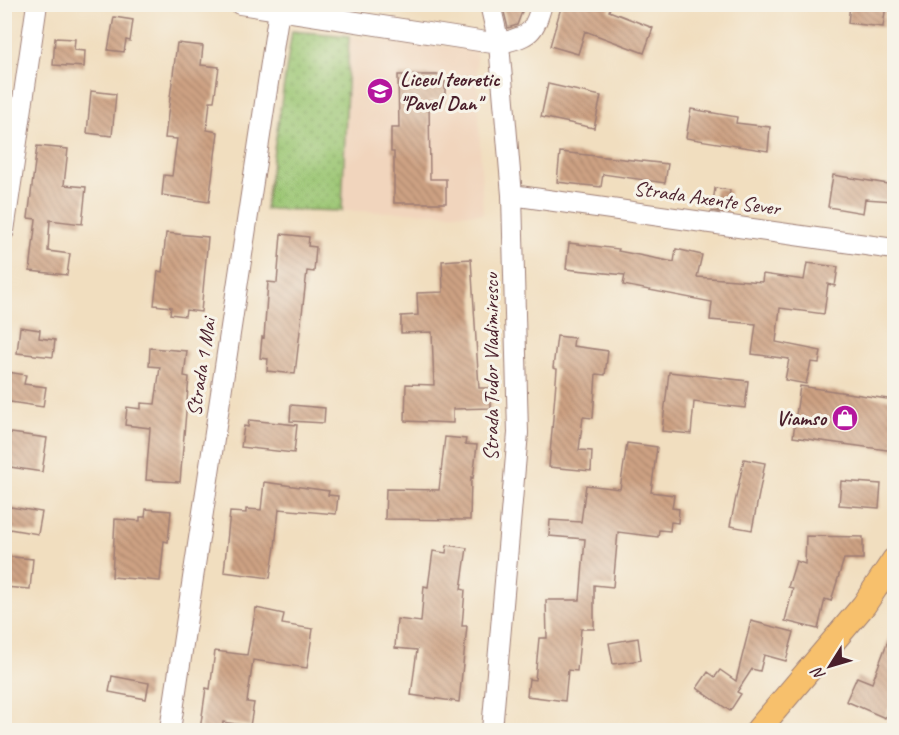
<svg xmlns="http://www.w3.org/2000/svg" width="899" height="735" viewBox="0 0 899 735" font-family="Caveat,sans-serif">
<style>
.built{fill:#f1d5bd}
.park{fill:url(#park-dots);stroke:#72724f;stroke-width:1.5}
.building{fill:url(#building-back-hatch)}
.lines{fill:none;stroke-linecap:round;stroke-linejoin:round}
.minor-casing{stroke:#9e7e75;stroke-width:22}
.major-casing{stroke:#9e7e75;stroke-width:26}
.minor{stroke:#fff;stroke-width:20}
.major{stroke:#f7c06c;stroke-width:24}
.labels{text-anchor:middle;stroke-width:6;stroke-linejoin:round;paint-order:stroke}
.poi-label{font-size:21px;font-weight:bold;fill:#4a1f2b;stroke:#f7f3e8;text-anchor:start}
.street-label{font-size:21px;fill:#4a1f2b;stroke:#f7f3e8}
</style>
<defs>
<pattern id="park-dots" width="8" height="8" patternUnits="userSpaceOnUse" patternTransform="scale(1.5)"><rect width="8" height="8" fill="#9bc673"/><path d="M2 2h.1M6 6h.1" fill="none" stroke="#80a05f" stroke-width="1.8" stroke-linecap="round"/></pattern>
<pattern id="building-back-hatch" width="6" height="6" patternUnits="userSpaceOnUse" patternTransform="scale(1.5)"><rect width="6" height="6" fill="#cea283"/><path d="M-1 5l2 2M0 0l6 6M5-1l2 2" fill="none" stroke="#a9836b"/></pattern>
</defs>
<rect width="100%" height="100%" fill="#f7f3e8"/>
<filter id="ink" filterUnits="userSpaceOnUse"><feTurbulence type="fractalNoise" baseFrequency=".0167" numOctaves="2"/><feDisplacementMap in="SourceGraphic" scale="12" xChannelSelector="R" yChannelSelector="G"/><feConvolveMatrix kernelMatrix="1 2 1 2 8 2 1 2 1" color-interpolation-filters="sRGB"/></filter>
<filter id="wash" filterUnits="userSpaceOnUse"><feTurbulence type="fractalNoise" baseFrequency=".008" numOctaves="4" result="noise"/><feDisplacementMap in="SourceGraphic" scale="24" xChannelSelector="R" yChannelSelector="G"/><feGaussianBlur stdDeviation="1.35" result="paint"/><feColorMatrix in="noise" values="0 0 0 0 0 0 0 0 0 0 0 0 0 0 0 0 0 1.4 0 .05"/><feComposite in="paint" operator="in"/></filter>
<g filter="url(#wash)">
<rect width="100%" height="100%" fill="#f1debf"/>
<path class="built" d="M292,31L476,50L483,214L265,209Z"/>
<path class="park" d="M292,31L349,36L342,211L265,209Z"/>
<g id="blocks">
<path class="building" d="M502,4H525L517,25L508,28Z
M562,4H611L609,11L653,28L644,53L585,31L578,54L550,46Z
M850,4H886L883,27L848,23Z
M114,17L133,20L130,41L126,40L124,52L108,50Z
M55,38L75,39L74,50L85,51L84,67L53,65Z
M177,43L203,46L201,65L219,67L214,101H210L207,130L218,132L209,202L162,195L164,175L172,176L177,139L165,138Z
M398,75H445V101L429,100L430,179H446V203H394V152H391V128H399Z
M548,84L601,96L594,128L541,117Z
M91,91L116,94L112,136L87,133Z
M691,109L737,117L736,123L770,127L768,151L686,138Z
M37,146L68,149L64,185L86,187L82,224L50,220L48,251L70,254L67,275L30,271L36,219L28,218Z
M560,152L668,164L665,183L603,174L601,187L557,182Z
M833,175L894,185V201L865,199L863,213L828,207Z
M715,188L730,190L728,213L712,211Z
M166,233L208,237L201,312L186,310L185,316L170,314L171,307L154,305L158,271L162,272Z
M281,234L309,237L308,246L316,247L314,272L307,271L295,374L267,371L268,359L260,358L262,337L264,338L268,282L277,283Z
M569,243L619,249L618,251L674,262L676,249L702,255L697,277L762,282L763,274L804,280L807,263L838,267L835,286L828,284L824,314L780,308L776,342L821,351L819,363L811,362L806,384L785,380L789,359L752,354L756,324L710,320L712,302L623,285L625,275L566,269Z
M471,259L479,388H491V408L453,409V423L405,421L406,384L434,385L432,332L401,333V316L418,315L417,293L443,292L442,261Z
M20,327L40,330L39,338L55,340L53,357L17,353Z
M557,336L574,338L573,346L608,351L605,375L596,374L593,418L583,417L579,450L592,451L591,471L549,467L557,369L553,368Z
M150,348L187,351L184,376L189,377L180,482L146,480L150,428L125,425L127,407L141,409V403L155,404L160,367L149,366Z
M8,372L26,375L24,384L46,387L43,407L4,401Z
M669,372L748,381L745,408L694,402L691,434L662,431Z
M800,386L894,400V451L793,437Z
M291,405L325,408L324,423L290,421Z
M249,420L297,425L294,453L241,447L244,426L248,427Z
M4,432L47,438L42,472L4,466Z
M445,437L466,439L465,444L477,445L473,478L471,477L470,520L385,519L386,489L439,490Z
M627,443L657,447L651,492L674,495L672,508L679,509L678,523L671,522L670,531L659,530L658,537L618,532L613,587L594,585V629H581L577,671L568,670L565,701L527,696L529,679L535,680L539,638H547L546,600H580L585,539L549,536L550,520L581,522L586,485L620,489Z
M744,459L765,463L752,530L730,526Z
M841,481L881,484L879,508L839,505Z
M264,482L329,491L328,495L338,496L336,514L279,509L275,547L270,578L224,572L230,512L246,513V509L261,510Z
M4,506L42,512L38,534L4,528Z
M146,509L171,511L168,542L164,541L160,581L112,577L115,519L140,521V517H145Z
M806,536L863,537V559H844L831,601L825,599L818,629L785,621L793,588L788,587L796,561L805,564Z
M447,545L467,548L461,589L465,590L462,626H467L459,702L411,695L417,650L395,648L397,619L421,622L424,586L428,587L433,551L446,553Z
M4,556L33,559L30,589L4,587Z
M256,608L284,614L282,624L313,629L307,668L253,660L247,702L254,703L250,726L223,722L222,730H200L206,688L210,689L215,651L247,655Z
M751,621L794,632L786,661L764,655L760,671L752,669L737,692L741,694L730,711L697,688L708,672L715,677L720,670L736,681Z
M893,627L894,696L885,718L846,701L857,677L872,683Z
M638,638L641,660L613,664L609,643Z
M112,676L149,683L146,699L109,692Z"/>
</g>
</g>
<g filter="url(#ink)">
<use href="#blocks" fill-opacity="0" stroke="#9e7e75" stroke-width="1.5"/>
<g class="lines">
<defs>
<path id="minor" d="M240,4L499,44C529,35 533,36 542,4
M490,4L499,44L512,195L518,433L492,730
M512,195L894,249
M4,231L37,4
M170,730L279,10"/>
<path id="major" d="M758,730L864,605L894,560"/>
</defs>
<use href="#minor" class="minor-casing"/>
<use href="#major" class="major-casing"/>
<use href="#minor" class="minor"/>
<use href="#major" class="major"/>
</g>
</g>
<defs>
<symbol id="school-disc" viewBox="-11 -11 22 22"><circle r="9.5" fill="#b5179e" stroke="#f7f3e8"/><path d="M0-5L7-2L0 1L-7-2ZM-4 1L0 2.5L4 1V4Q0 6-4 4Z" fill="#fff"/></symbol>
<symbol id="shop-disc" viewBox="-11 -11 22 22"><circle r="9.5" fill="#b5179e" stroke="#f7f3e8"/><path d="M-5-2.5h2.3a2.7 3.5 0 0 1 5.4 0H5L5.5 6h-11ZM-1.5-2.5h3a1.5 2.3 0 0 0-3 0Z" fill="#fff"/></symbol>
</defs>
<g fill-rule="evenodd">
<use href="#school-disc" x="365" y="76" width="30" height="30"/>
<use href="#shop-disc" x="830" y="403" width="30" height="30"/>
</g>
<g class="labels">
<g class="poi-label">
<text x="400" y="86">Liceul teoretic<tspan x="400" dy="24">"Pavel Dan"</tspan></text>
<text x="826" y="425" text-anchor="end">Viamso</text>
</g>
<g class="street-label">
<text transform="translate(707 198) rotate(8)" y="7">Strada Axente Sever</text>
<text transform="translate(201 367) rotate(-81)" y="7">Strada 1 Mai</text>
<text transform="translate(491 367) rotate(-90)" y="7">Strada Tudor Vladimirescu</text>
</g>
</g>
<rect width="899" height="735" fill="none" stroke="#f7f3e8" stroke-width="24"/>
<g transform="translate(830 666) rotate(233)" stroke="#f7f3e8" stroke-width="4.5" paint-order="stroke">
<path d="M0-4.5L10 22L0 15L-10 22Z" fill="#4a1f2b"/>
<text y="-9" font-size="16" font-weight="bold" text-anchor="middle" fill="#4a1f2b">N</text>
</g>
</svg>
